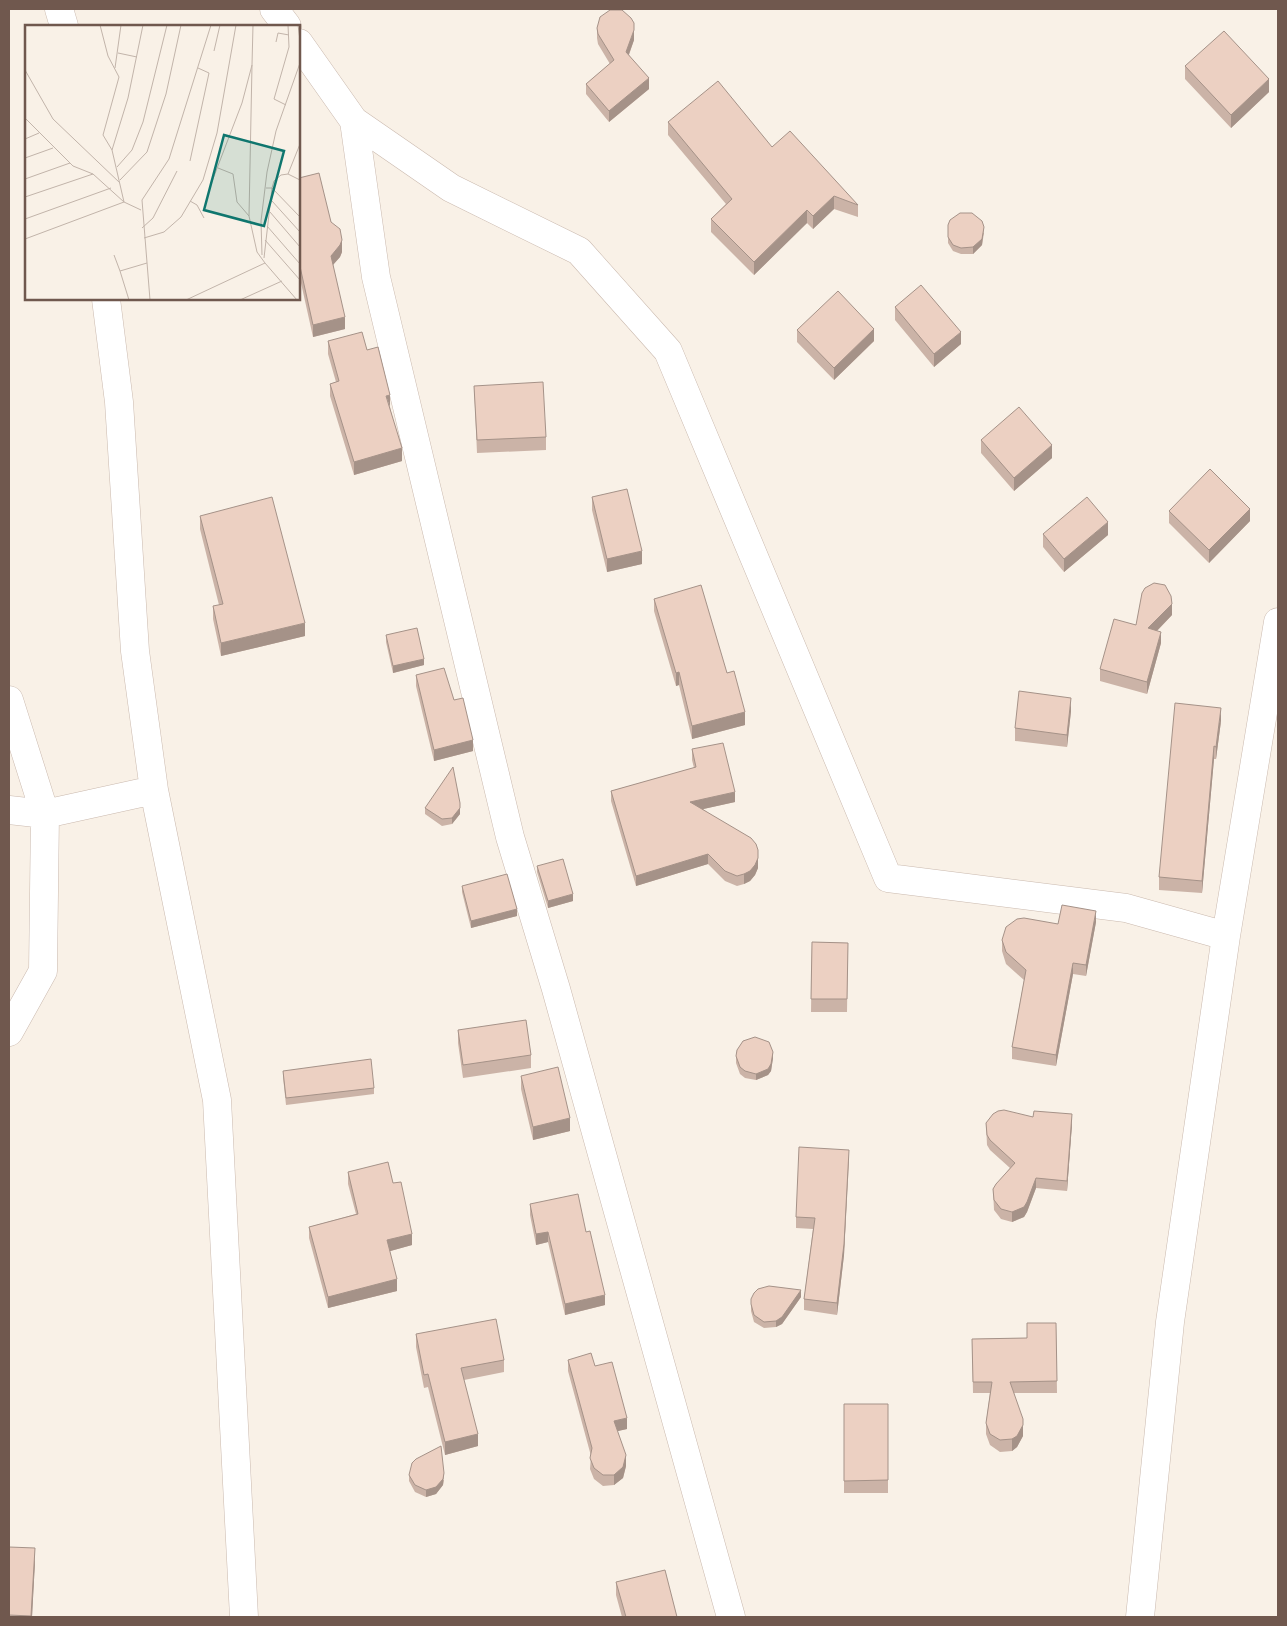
<svg xmlns="http://www.w3.org/2000/svg" width="1287" height="1626" viewBox="0 0 1287 1626" font-family="'Fira Sans',sans-serif">
<style>
.lines{fill:none;stroke-linecap:round;stroke-linejoin:round}
.minor-casing{stroke:#cab9ae;stroke-width:29}
.minor{stroke:#fff;stroke-width:28}
.wall{fill:#cbb3a7}
.shaded-wall{fill:#a59288}
.building{fill:#ecd0c2;stroke:#a59288}
.inset-road{fill:none;stroke:#c2b4aa;stroke-width:1}
.view{fill:#0f766e;fill-opacity:0.15;stroke:#0f766e;stroke-width:2.5}
.inset-edge{fill:none;stroke:#70584e;stroke-width:2.5}
</style>
<rect width="100%" height="100%" fill="#f9f1e7"/>
<g class="lines">
<defs>
<path id="minor" d="M59,9L64,26
M274,9L287,26
M299,43L354,121L376,277L510,837L556,989L731,1617
M354,121L451,188L579,251L668,351L888,878L1126,908L1226,936
M106,299L119,402L135,651L154,790L217,1100L244,1617
M9,700L45,814L9,810
M9,1032L43,971L45,814L154,790
M1140,1617L1170,1322L1226,936L1278,622"/>
</defs>
<use href="#minor" class="minor-casing"/>
<use href="#minor" class="minor"/>
</g>
<path class="wall" d="M597,28L634,40L629,55L649,89L609,122L586,94V84L610,64L598,44L597,38Z
M1185,66L1269,92L1231,128L1185,79Z
M668,122L772,147L858,205V217L834,209L813,229L807,223L754,275L711,232V219L726,204L668,135Z
M299,178L331,222L342,252L340,257L333,265L345,329L313,337L299,274Z
M948,225L984,233L982,245L973,254H961L953,251L948,243Z
M895,307L961,344L934,367L895,320Z
M797,330L874,341L834,380L797,342Z
M328,341L367,350L390,407L402,461L354,475L330,396V384L336,382L328,354Z
M474,386L546,437V450L477,453Z
M981,440L1052,458L1014,491L981,453Z
M592,497L642,564L607,572L592,510Z
M1169,511L1250,521L1209,563L1169,523Z
M200,516L305,636L221,656L213,619V606L219,605L200,529Z
M1043,534L1108,535L1064,572L1043,547Z
M654,599L727,673L745,725L692,739L679,685L676,686L654,611Z
M1172,615L1157,631L1161,643L1147,694L1100,681V669L1136,625Z
M386,635L424,665L393,673L386,642Z
M416,675L454,700L473,751L434,761L416,686Z
M1071,711L1067,747L1015,741V728Z
M1221,721L1216,759H1214L1202,893L1159,890V877Z
M692,749L735,802L703,809L758,850V868L755,875L750,881L744,884L737,886L725,881L708,864L636,886L611,801V791L694,768L692,760Z
M425,808L460,809V814L452,824L442,826L425,814Z
M537,866L573,901L548,908L537,872Z
M462,886L517,916L471,928L462,892Z
M1096,922L1086,976L1073,974L1056,1066L1012,1059V1047L1024,980L1006,964L1002,951V940L1058,924Z
M812,942L848,943L847,1012H811Z
M458,1030L531,1055V1068L463,1078L458,1043Z
M736,1056L773,1058L771,1071L768,1075L756,1080L745,1078L740,1074L736,1063Z
M283,1071L374,1088V1094L286,1105L283,1077Z
M521,1076L570,1131L533,1140L521,1089Z
M1033,1117L1072,1124L1067,1191L1036,1188L1027,1212L1024,1217L1012,1222L1001,1219L994,1210L993,1189L1010,1168L990,1150L987,1145L986,1123Z
M849,1161L844,1255L837,1315L804,1310V1299L813,1229L796,1228V1217Z
M348,1172L393,1183L412,1245L390,1251L397,1291L328,1308L309,1238V1227L356,1214L348,1184Z
M530,1204L586,1232L605,1305L565,1315L548,1242L536,1245L530,1215Z
M801,1297L782,1324L776,1327L764,1328L754,1322L751,1311V1304Z
M1056,1323L1057,1393H1014L1023,1436L1017,1447L1012,1451L1000,1452L990,1445L986,1434V1423L990,1393H973L972,1339L1027,1338Z
M416,1334L504,1360V1372L464,1380L478,1446L445,1455L428,1387L424,1388L416,1347Z
M568,1360L595,1366L627,1429L617,1431L626,1466L623,1478L614,1485L603,1486L594,1479L590,1469L591,1456L568,1371Z
M844,1404H888V1493H844Z
M409,1475L444,1480L443,1485L436,1494L426,1497L415,1492L409,1481Z
M9,1547L35,1561L32,1617H9Z
M616,1582L677,1617H622L616,1595Z"/>
<path class="shaded-wall" d="M634,30V40L626,62V52Z
M649,78V89L609,122V111Z
M1269,79V92L1231,128V115Z
M834,196V209L813,229V216Z
M807,210V223L754,275V262Z
M984,227L982,245L973,254V247Z
M342,240V252L340,257L331,267V256Z
M345,317V329L313,337V325Z
M874,329V341L834,380V368Z
M961,332V344L934,367V354Z
M390,395V407L386,396Z
M1052,445V458L1014,491V478Z
M402,448V461L354,475V462Z
M1250,509V521L1209,563V550Z
M1108,522V535L1064,572V559Z
M642,551V564L607,572V559Z
M1172,604V615L1148,640V628Z
M305,623V636L221,656V643Z
M1161,632V643L1147,694V682Z
M424,659V665L393,673V666Z
M679,672V685L676,686V673Z
M1071,698V711L1067,747V735Z
M1221,708V721L1216,759V747Z
M745,712V725L692,739V726Z
M473,740V751L434,761V750Z
M1214,746V759L1202,893V881Z
M735,792V802L690,812V802Z
M460,803V814L452,824V818Z
M708,854V864L636,886V876Z
M758,858V868L755,875L750,881L744,884V874Z
M573,894V901L548,908V901Z
M517,909V916L471,928V921Z
M1096,911V922L1086,976V965Z
M1073,963V974L1056,1066V1055Z
M773,1052V1058L771,1071L768,1075L756,1080V1074Z
M1072,1114V1124L1067,1191V1181Z
M570,1118V1131L533,1140V1127Z
M849,1150L844,1255L837,1315V1303Z
M1036,1178V1188L1027,1212L1024,1217L1012,1222V1212Z
M548,1232V1242L536,1245V1234Z
M412,1234V1245L387,1252V1240Z
M397,1279V1291L328,1308V1297Z
M801,1290V1297L782,1324L776,1327V1321Z
M605,1295V1305L565,1315V1304Z
M627,1418V1429L614,1432V1421Z
M1023,1425V1436L1017,1447L1012,1451V1439Z
M478,1434V1446L445,1455V1442Z
M626,1455V1466L623,1478L614,1485V1475Z
M444,1473L443,1485L436,1494L426,1497V1490Z
M35,1548V1561L32,1617H31Z"/>
<path class="building" d="M610,10H622L631,18L634,23V30L626,52L649,78L609,111L586,84L614,60L598,34L597,28L600,17Z
M1224,31L1269,79L1231,115L1185,66Z
M718,81L772,147L790,131L858,205L834,196L813,216L807,210L754,262L711,219L732,199L668,122Z
M319,173L331,222L340,229L342,240L340,245L331,256L345,317L313,325L299,262V178Z
M960,213H972L982,221L984,227L982,239L973,247L961,248L953,245L948,237V225L950,220Z
M921,285L961,332L934,354L895,307Z
M838,291L874,329L834,368L797,330Z
M362,332L367,350L378,347L390,395L386,396L402,448L354,462L330,384L339,381L328,341Z
M543,382L546,437L477,440L474,386Z
M1019,407L1052,445L1014,478L981,440Z
M1210,469L1250,509L1209,550L1169,511Z
M627,489L642,551L607,559L592,497Z
M272,497L305,623L221,643L213,606L223,604L200,516Z
M1087,497L1108,522L1064,559L1043,534Z
M1154,583L1165,585L1171,596L1172,604L1148,628L1161,632L1147,682L1100,669L1114,619L1136,625L1142,593L1145,588Z
M701,585L727,673L734,671L745,712L692,726L679,672L676,673L654,599Z
M417,628L424,659L393,666L386,635Z
M444,668L454,700L463,698L473,740L434,750L416,675Z
M1019,691L1071,698L1067,735L1015,728Z
M1175,703L1221,708L1216,747L1214,746L1202,881L1159,877Z
M723,743L735,792L690,802L751,838L756,844L758,850V858L755,865L750,871L744,874L737,876L725,871L708,854L636,876L611,791L696,767L692,749Z
M453,767L460,803V808L452,818L442,819L425,808Z
M563,859L573,894L548,901L537,866Z
M507,874L517,909L471,921L462,886Z
M1062,905L1096,911L1086,965L1073,963L1056,1055L1012,1047L1026,970L1006,952L1002,940L1006,927L1017,919L1024,918L1058,924Z
M812,942L848,943L847,999H811Z
M526,1020L531,1055L463,1065L458,1030Z
M755,1037L769,1042L773,1052L771,1064L768,1069L756,1074L745,1071L740,1067L736,1056L737,1050L743,1041Z
M371,1059L374,1088L286,1098L283,1071Z
M558,1067L570,1118L533,1127L521,1076Z
M1004,1110L1033,1117L1034,1111L1072,1114L1067,1181L1036,1178L1027,1202L1024,1207L1012,1212L1001,1209L994,1200L993,1189L996,1184L1015,1163L990,1140L987,1135L986,1123L993,1114L998,1111Z
M799,1147L849,1150L844,1244L837,1303L804,1299L815,1218L796,1217Z
M388,1162L393,1183L401,1182L412,1234L387,1240L397,1279L328,1297L309,1227L358,1214L348,1172Z
M578,1194L586,1232L590,1231L605,1295L565,1304L548,1232L536,1234L530,1204Z
M769,1286L801,1290L782,1317L776,1321L764,1322L754,1315L751,1304V1299L754,1293L758,1289Z
M496,1319L504,1360L461,1368L478,1434L445,1442L428,1374L424,1375L416,1334Z
M1027,1323H1056L1057,1381L1010,1382L1023,1419V1425L1017,1436L1012,1439L1000,1440L990,1434L986,1423L992,1382H973L972,1339L1027,1338Z
M591,1353L595,1366L612,1362L627,1418L614,1421L626,1455L623,1467L614,1475H603L594,1468L590,1458L592,1448L568,1360Z
M844,1404H888V1480L844,1481Z
M441,1446L444,1473L443,1479L436,1487L426,1490L415,1485L409,1475L412,1463L416,1459Z
M9,1547L35,1548L31,1616L9,1615Z
M665,1570L677,1617H626L616,1582Z"/>
<g transform="translate(25 25)">
<rect width="275" height="275" fill="#f9f1e7"/>
<path class="inset-road" d="M75,0L83,31L94,52L78,110L87,125M273,0L275,15M251,17L253,8L264,10M189,26L195,0M93,28L112,32M90,43L96,0M0,45L28,94L95,158M261,80L249,74L264,22L263,0M0,93L48,141L68,149L99,177L0,214M0,114L14,108M0,133L28,123M165,136L184,48L173,43M92,142L107,125L118,97L142,0M193,143L208,149L212,177L224,191M263,149L275,119M0,154L45,138M95,155L122,127L141,69L156,0M186,159L217,78L227,40L228,0M241,163H247L249,156L256,150L263,149L275,155M247,163L275,192M0,172L68,149M165,176L172,180L179,193M247,176L275,207M116,185L99,177L87,125L103,73L118,0M245,187L275,222M0,194L86,163M242,201L275,239M117,203L128,193L152,146M119,213L139,207L156,192L178,155L192,108L211,0M240,215L275,255M89,230L95,246M237,230L236,196L242,147L251,106L275,38M239,233L247,163M240,238L272,275M104,275L95,246L122,238M125,275L117,175L144,134L186,0M161,275L240,238L232,227L224,191L227,40M215,275L257,256"/>
<path class="view" d="M199,110L259,126L239,201L179,185Z"/>
<rect width="275" height="275" class="inset-edge"/>
</g>
<rect width="1287" height="1626" fill="none" stroke="#70584e" stroke-width="20"/>
</svg>
